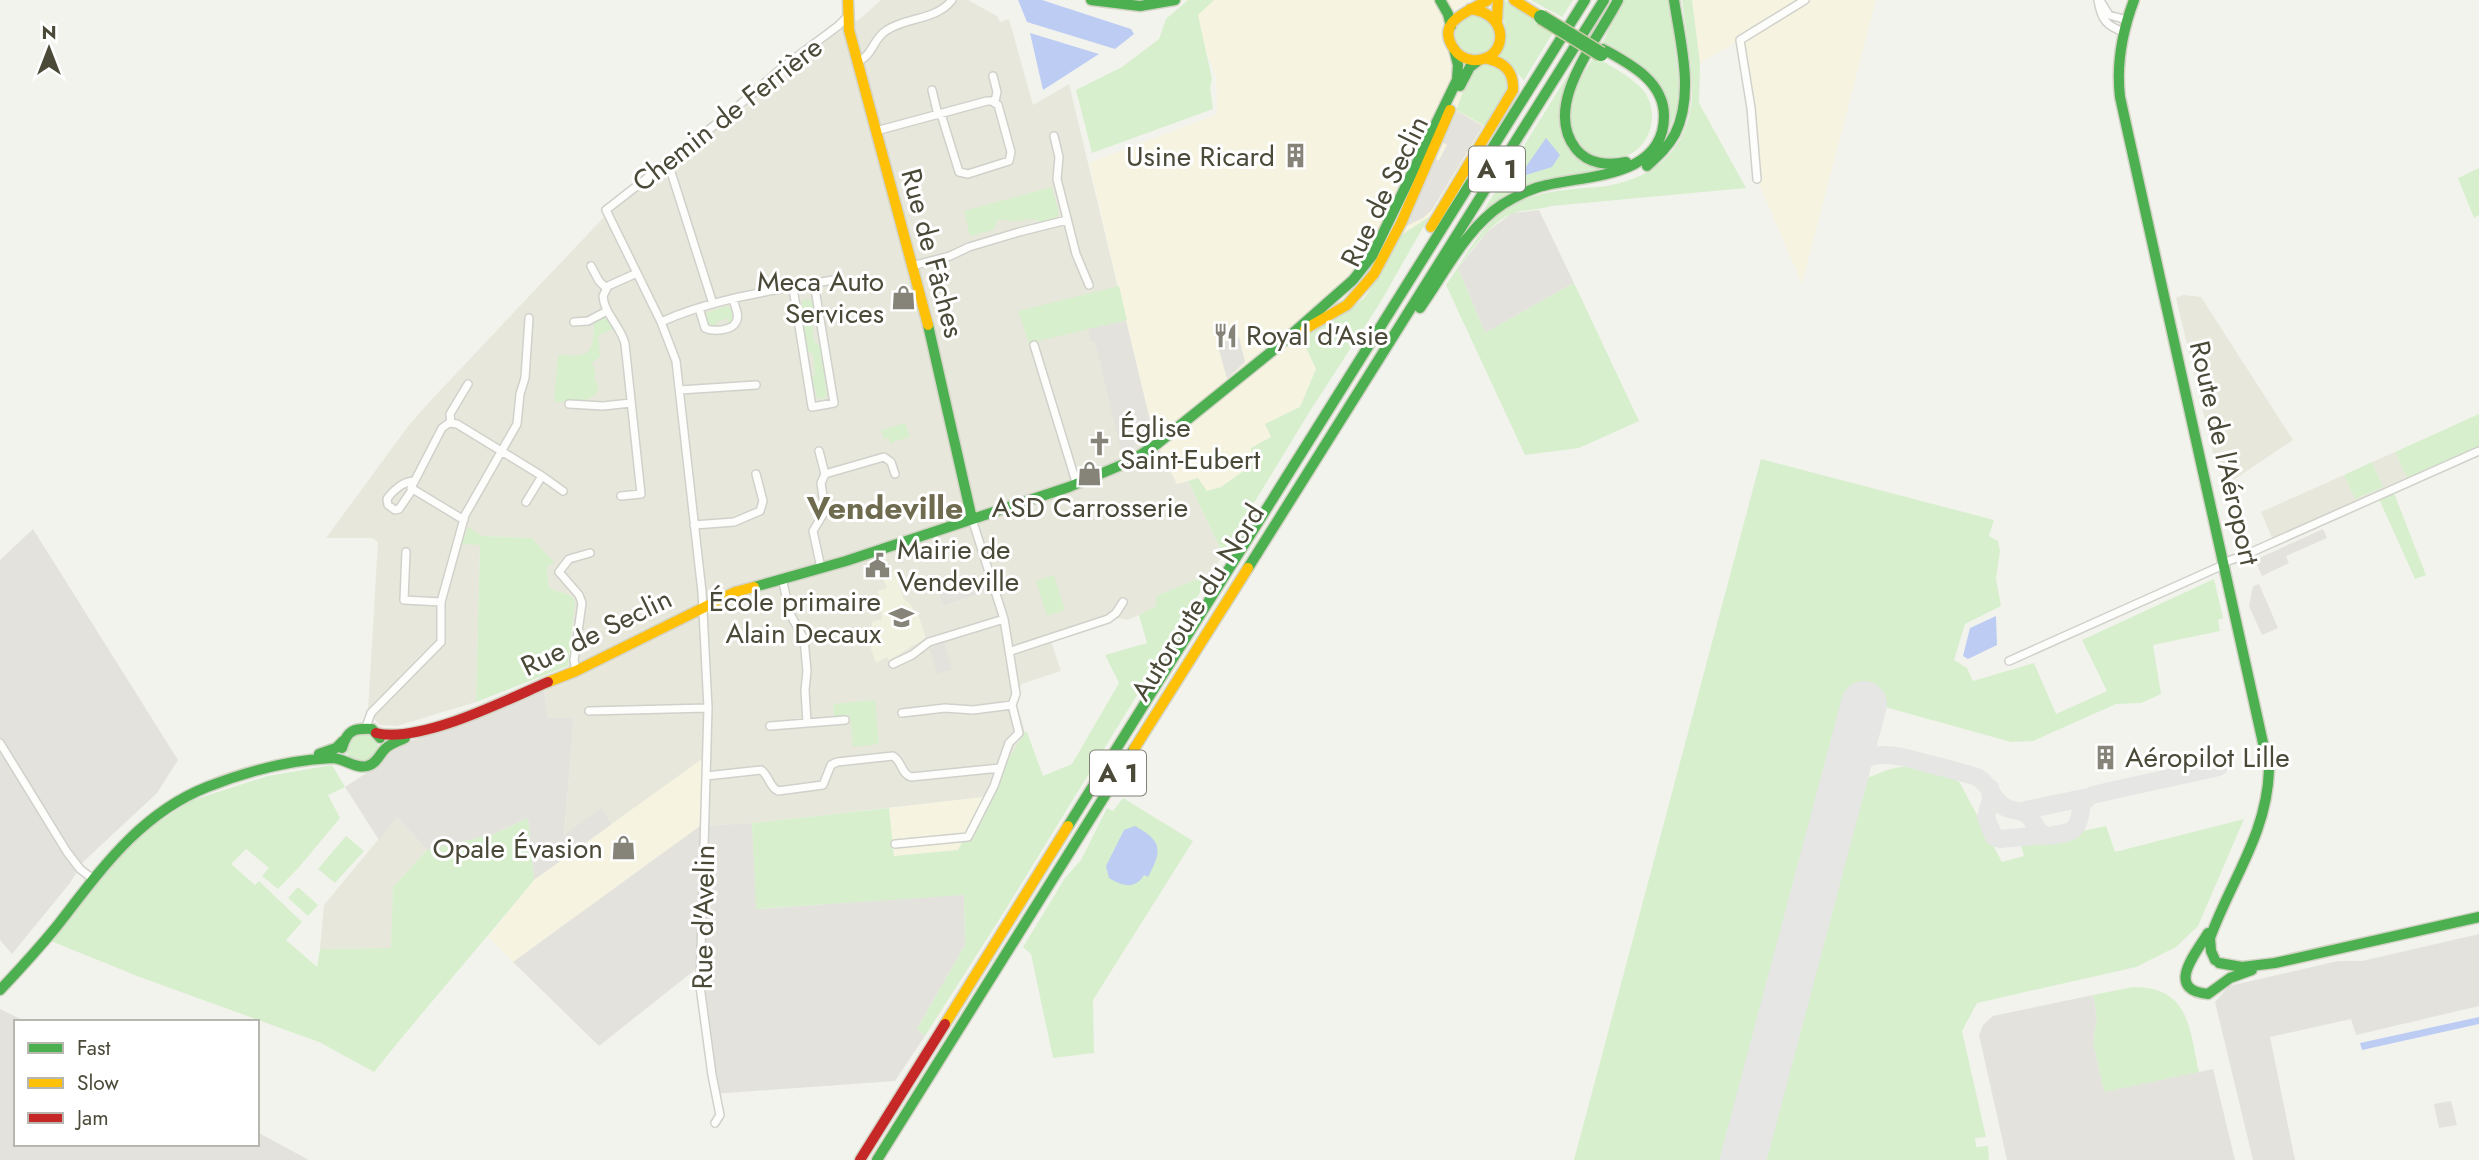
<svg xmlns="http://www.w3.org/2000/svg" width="2479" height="1160" viewBox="0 0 2479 1160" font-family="Jost,sans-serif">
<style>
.residential{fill:#e7e7db}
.commercial{fill:#f6f4e1}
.industrial{fill:#e4e2dc}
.education{fill:#f1f1e0}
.green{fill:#d7efcd}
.parking{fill:#e3e2dc}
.water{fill:#bcccf3}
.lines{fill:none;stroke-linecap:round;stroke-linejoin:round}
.taxiway{stroke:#e6e6e4;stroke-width:18}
.runway{stroke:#e6e6e4;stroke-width:46}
.street-casing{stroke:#d1d1cb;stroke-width:10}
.fast-casing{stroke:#d3d4c6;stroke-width:13}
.slow-casing{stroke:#d3d4c6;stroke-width:13}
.jam-casing{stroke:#d3d4c6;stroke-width:13}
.street{stroke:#fdfdfc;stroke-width:7}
.fast{stroke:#4caf50;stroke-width:10}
.slow{stroke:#ffc107;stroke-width:10}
.jam{stroke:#c62828;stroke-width:10}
.fast-bridge-casing{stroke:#cccaa8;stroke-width:17;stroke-linecap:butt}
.fast-bridge{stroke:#4caf50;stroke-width:14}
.labels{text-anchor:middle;stroke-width:6;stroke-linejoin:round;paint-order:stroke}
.shield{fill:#fff;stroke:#818074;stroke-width:2}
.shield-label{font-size:26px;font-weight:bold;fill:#4b4938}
.street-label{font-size:28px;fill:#4b4938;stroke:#fff}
.poi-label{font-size:28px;fill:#4b4938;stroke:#fff;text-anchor:end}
.quarter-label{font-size:32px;font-weight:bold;fill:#6e6b4e;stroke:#fff}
</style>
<rect width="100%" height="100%" fill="#f3f3ee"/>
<path class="residential" d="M881,0H968L997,16L1000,22L1009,19L1033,105L1069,84L1154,437L1177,484L1188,481L1223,554L1212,573L1157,596L1156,606L1139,615L1128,620L1119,618L1051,641L1061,671L1021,684L1017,705L1025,732L985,797L752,823L700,826L702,760L612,824L601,809L564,836L574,719L548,718L544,691L575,678L568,666L573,633L572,596L549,588L547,567L553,562L532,538L482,536L468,528L480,545L476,702L397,726L379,725L368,710L378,542L372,538H326L409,425L433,398L603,218L716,131L834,35L861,18Z
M2183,295L2201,297L2293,440L2232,481L2216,466L2176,298Z
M2395,452L2411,486L2276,547L2261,512L2344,475L2355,499L2383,487L2372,462Z
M397,817L427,850L393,887L392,948L320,949L324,905Z"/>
<path class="commercial" d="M1186,0H1470L1452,11L1442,29L1450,61L1473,72L1485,126L1429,217L1381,272L1365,297L1347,312L1301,336L1316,369L1300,407L1265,424L1271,437L1252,465L1221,487L1206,492L1198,478L1177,484L1154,437L1089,163L1217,114L1216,77Z
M1692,0H1876L1802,284L1757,179L1740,40L1700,63Z
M702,759L700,826L513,962L488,937L534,880Z
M985,797L958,850L894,856L889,808Z"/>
<path class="industrial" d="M1539,210L1574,283L1485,333L1458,268L1487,232L1512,213Z
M33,529L178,760L157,793L82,863L70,883L12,954L0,940V560Z
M544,691L548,718H574L564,835L601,808L612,824L534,880L528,818L494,834L427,850L397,817L379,840L345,787L380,764L389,753L406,743Z
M752,823L757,909L964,894L965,945L917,1029L925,1036L895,1081L712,1094L698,1008L696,969L599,1046L513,962L700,826Z
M0,1009L27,1022H16V1144H257V1132L309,1160H0Z"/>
<path class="education" d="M895,569L903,598L911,605L914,614H918L926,638L889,660L887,657L876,663L871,649V640H875L877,636L872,628V622L882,619L878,591L887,588L882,577L891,574Z"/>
<path class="green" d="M1188,0H1214L1198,15L1212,79L1210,88L1213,109L1092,153L1076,90L1122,67L1159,39L1166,19Z
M1504,0L1554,31L1524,80L1499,55C1514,27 1499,26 1504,0Z
M1531,0H1573L1562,17Z
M1623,0H1670L1679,83V105L1669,130V106L1602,44Z
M1682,0H1692L1700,63L1699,103L1746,188L1552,206C1539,210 1526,209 1514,213C1491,221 1472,250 1458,268L1485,333L1574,283L1639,421L1579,448L1525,455L1446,285C1464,260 1479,228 1505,210C1532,190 1566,190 1598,187C1655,181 1694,146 1692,85C1691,57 1685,28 1682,0Z
M1455 35a20 20 0 1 1 40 0a20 20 0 1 1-40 0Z
M1583,51L1559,128L1609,168L1561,179L1477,221Z
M1594,56C1610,66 1631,76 1643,90C1651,100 1654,113 1651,126C1638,179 1561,164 1569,104C1571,91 1588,68 1594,56Z
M1488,64L1505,72L1508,87L1485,126L1456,110C1464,92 1468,68 1488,64Z
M2479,168V215L2474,218L2458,178Z
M1052,187L1059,214L1056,218L1041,222C1031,217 1028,220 1017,221C1010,222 1006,218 998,220L993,230L970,236L964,211Z
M1429,217L1380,303L1310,411L1223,554L1188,481L1198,478L1207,491L1221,487L1252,465L1251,448L1271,437L1265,424L1300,407L1316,369L1301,337L1347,312L1365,297L1381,272L1398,237Z
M1119,286L1127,320L1029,343L1018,311Z
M803,300H810L813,303L816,321L812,318L814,341L820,346L827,395L823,399L817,398L811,374L815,377L813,354L807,350L801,307Z
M726,306L731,308L733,318L730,323L726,324L729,318L719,321L712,327L708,325L706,313Z
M604,316L614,328L598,336L600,356L592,363L596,374L594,377L599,389C592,404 569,402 554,402L558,355C592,357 593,354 594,321Z
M2479,414V456L2411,486L2395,452Z
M905,423L910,437L893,442L891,445L889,438L884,439L881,430Z
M1761,459L1994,520L1989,536L1998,541L2000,551L1996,579L2001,606L1965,624L1954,660L1967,668L1973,681L2034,663L2056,714L2107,691L2082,640L2214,579L2223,618L2218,620L2220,631L2153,645L2161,694L2141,703L2116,704L2033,741L2011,742L1849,697L1726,1160H1574Z
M2372,462L2383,487L2355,499L2344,475Z
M2394,493L2426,575L2415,579L2379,499Z
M468,527L482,536L532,538L554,562L547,567L549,588L572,596L575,603L568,666L476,702L480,545L462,544Z
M1212,573L1004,912L925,1036L917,1029L965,945L964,895L756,909L752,823L889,808L894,856L958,850L985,797L1025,732H1027L1043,776L1072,764L1119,683L1105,655L1147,643L1139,615L1156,606V596Z
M1054,575L1065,610L1047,616L1036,581Z
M875,700L879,744L853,747L850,716L834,717L833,704Z
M346 747a16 16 0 1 1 32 0a16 16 0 1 1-32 0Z
M332,765L345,787L328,795L340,818L300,866L278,889L262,876L269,868L246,849L231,864L255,885L259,881L302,922L286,940L317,967L320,949L391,948L393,887L427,850L494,834L528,818L534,880C481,945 426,1007 374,1072L319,1042L137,976L51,941L117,857L144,832L190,801L268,776Z
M1906,766L1955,779L1960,783L2002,862L2024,856L2021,844L2106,826L2115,852L2244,819L2198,926L2176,947L2136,967L1977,1003L1962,1031L1986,1137L1975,1138L1976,1147L1988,1146L1989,1160H1759L1859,781L1890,769Z
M1123,798L1193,841L1093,1000L1094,1053L1053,1058L1031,954L1023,947L1065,878L1081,860L1107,808L1113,811Z
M346,836L364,851L335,883L318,869Z
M298,887L318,905L308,916L288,898Z
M2133,987C2190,987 2189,1028 2199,1072L2104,1093L2093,1042L2097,1019L2093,995Z"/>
<path class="parking" d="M1457,111L1483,126L1432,210L1423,218L1406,226L1404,225L1434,159L1439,160L1447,145L1442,142Z
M1126,321L1154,437L1148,439L1142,444L1121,451L1095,341L1091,342L1088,329Z
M1239,337L1245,362L1227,379L1217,343Z
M2323,529L2327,538L2286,556L2289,563L2262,576L2255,560Z
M965,581L968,588L987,582L990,591L943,605L937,589Z
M2259,584L2278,628L2262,635L2249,606L2253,586Z
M944,642L952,669L937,674L930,649Z
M105,783L119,798L74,842L68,836L113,795L109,790L63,835L58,829Z
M51,858L55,863L56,881L27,917L15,905Z
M2479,934V1006L2356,1035L2351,1019L2270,1037L2295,1160H2253L2215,1002L2229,986L2338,961H2362Z
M2093,995L2097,1019L2093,1042L2104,1092L2213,1069L2235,1160H2007L1979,1035L1983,1025L1993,1016Z
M2451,1101L2457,1125L2439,1128L2434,1104Z"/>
<path class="water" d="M1018,0H1042L1131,29L1134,34L1115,49L1027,22Z
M1030,33L1099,54L1043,90Z
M1546,138L1560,155L1552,167L1526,175L1523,171Z
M1996,616L1997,645L1968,659L1963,656L1970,628Z
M1135,826C1163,841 1162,851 1148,877L1144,875C1135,890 1122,886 1109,878L1106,866L1124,830Z
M2479,1017V1024L2362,1050L2360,1043Z"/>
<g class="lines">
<path class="taxiway" d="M1845,776C1869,745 1897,755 1929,764C1945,768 1961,772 1977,777C1990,784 1991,797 2003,806C2011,812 2022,809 2029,816C2036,824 2036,832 2047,836C2076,832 2078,832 2082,803L2092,795L2219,767
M1990,788L1991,799L1986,817L1994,837L2000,839L2043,835
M2021,811L2088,797"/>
<path class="runway" d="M1743,1160L1864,704"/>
<defs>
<path id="street" d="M2098,0C2101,19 2106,26 2124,32
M2101,2L2109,15L2127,20
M857,62C873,56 873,38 887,30C907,17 937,20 952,0
M993,76L997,92L995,101
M932,90L938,115
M876,131L987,101H992L998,105L1011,152L1009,161L968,174L959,172L941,114
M1054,136L1059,157L1057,179L1076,254L1089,285
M666,162L671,172L713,304
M1757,179L1751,108L1740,40L1805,0
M591,266L599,281L606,288
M912,266L950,256L969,247L1019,232L1067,220
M793,288L812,407L834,403L814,283
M699,308L705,328C712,332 732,331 736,322C740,316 735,306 733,300
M574,322L588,321L607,311
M661,322C714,298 776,290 833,280
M1034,345L1077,485
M680,390L756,385
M569,404L603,406L631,403
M451,423L450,414L468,384
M819,451L825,474
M542,476L563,491
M412,490L399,509L395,510L388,505L387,499C393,490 403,482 413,481
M621,496L641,494L625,344C621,326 604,314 603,296L608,286L637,273
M972,519L1004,619L1016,694L1012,705
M464,520L411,488L442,428L449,423L457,424L542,476L526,502
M694,525L734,522L760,511L763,501L756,474
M406,552L404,600L441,602
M821,568L813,531L825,511L821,483L825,474L884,457L891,462L895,474
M782,578L790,614L804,639L807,671L805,690L807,723
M1011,651L1108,619L1116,613L1123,602
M2009,661L2221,566L2228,561L2245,555L2479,451
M893,664L912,655L929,642L1004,619
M576,671L574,660L582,603L579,595L559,572L569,559L590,553
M589,711L708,708
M902,713L945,708L973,710L1012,705
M770,726L845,720
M366,727L371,713L441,642V602L465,515L517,424L520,394L525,378L529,318
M0,743L67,852L80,869L93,879
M706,776L761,770C769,775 769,787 778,791L823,785L831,765L837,762L893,756C902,761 901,774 911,777L1000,768
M895,844L968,837L994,786L1009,743L1019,733L1012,705
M715,1123L720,1115L712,1075L700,986L708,708L702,592L676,361L661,322L606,210L729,114L783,67L838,26L847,17"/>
<path id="fast" d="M1091,0L1140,6L1175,0
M1440,0L1448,14L1451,26
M1618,0C1598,40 1541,105 1576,149C1588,164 1608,166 1626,162
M2134,0C2122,32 2116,63 2120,97L2269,770C2267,834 2231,880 2210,938L2211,951L2215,960
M1460,86L1470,67L1479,60
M1647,166C1658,156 1668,147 1675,134C1695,94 1680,41 1674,0
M1420,308C1445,273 1466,228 1503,204C1516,196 1532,188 1547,185C1589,175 1664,177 1664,116C1664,81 1630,64 1603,49
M928,325L972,519
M1248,568L1604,0
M754,587L846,561L1069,487L1131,461L1157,444L1276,348L1353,280L1372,256L1457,80L1458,65L1454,49
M342,748C347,730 354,728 372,729L380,738
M319,754L336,748L343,741
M1068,826L1585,0
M2208,933C2196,953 2164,990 2208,994L2230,978L2252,970
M2219,963L2242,967L2275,963L2479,917
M0,990C20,969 39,948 57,926C100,871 139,814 207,787C245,772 291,760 332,758C344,758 355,769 367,766C377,764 379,754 386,748C391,743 399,741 405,738
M877,1160L1134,749"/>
<path id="slow" d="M848,0L849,30L928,325
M1514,0L1541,17
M1470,9C1513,14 1507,63 1472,60C1465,59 1458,55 1454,49C1434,20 1471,11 1488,0
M1497,21L1498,0
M1431,227L1513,90C1514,70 1503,62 1485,58
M1305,329L1347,305L1374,274L1401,223L1450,110
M548,682L576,671L735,592L754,587
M1134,749L1248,568
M945,1024L1068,826"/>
<path id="jam" d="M376,733C420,744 506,700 548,682
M860,1160L945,1024"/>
</defs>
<use href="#street" class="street-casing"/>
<use href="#fast" class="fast-casing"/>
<use href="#slow" class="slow-casing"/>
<use href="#jam" class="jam-casing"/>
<use href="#street" class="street"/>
<use href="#fast" class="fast"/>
<use href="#slow" class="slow"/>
<use href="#jam" class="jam"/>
<defs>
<path id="fast-bridge" d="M1541,17L1601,54"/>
</defs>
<use href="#fast-bridge" class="fast-bridge-casing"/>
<use href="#fast-bridge" class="fast-bridge"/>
</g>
<defs>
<symbol id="building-bare" viewBox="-9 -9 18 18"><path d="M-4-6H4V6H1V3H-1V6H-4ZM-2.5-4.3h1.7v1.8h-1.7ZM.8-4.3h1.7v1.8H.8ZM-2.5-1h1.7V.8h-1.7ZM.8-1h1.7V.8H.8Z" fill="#868478" stroke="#fff" stroke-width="2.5" paint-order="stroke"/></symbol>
<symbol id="shop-bare" viewBox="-9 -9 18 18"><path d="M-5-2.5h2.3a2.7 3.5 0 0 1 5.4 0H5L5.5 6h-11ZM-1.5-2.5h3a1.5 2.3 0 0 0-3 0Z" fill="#868478" stroke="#fff" stroke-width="2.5" paint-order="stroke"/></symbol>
<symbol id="restaurant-bare" viewBox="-9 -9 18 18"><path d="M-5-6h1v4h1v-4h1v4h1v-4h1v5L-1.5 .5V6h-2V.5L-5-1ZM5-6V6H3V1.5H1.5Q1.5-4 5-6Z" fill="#868478" stroke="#fff" stroke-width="2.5" paint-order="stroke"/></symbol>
<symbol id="church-bare" viewBox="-9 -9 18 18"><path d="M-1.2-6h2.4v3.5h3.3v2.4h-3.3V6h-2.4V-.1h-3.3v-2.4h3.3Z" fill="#868478" stroke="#fff" stroke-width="2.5" paint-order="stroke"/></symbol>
<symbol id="civic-bare" viewBox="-9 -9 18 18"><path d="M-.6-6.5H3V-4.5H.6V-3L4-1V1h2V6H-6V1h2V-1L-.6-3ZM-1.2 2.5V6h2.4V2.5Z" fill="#868478" stroke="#fff" stroke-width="2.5" paint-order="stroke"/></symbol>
<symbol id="school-bare" viewBox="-9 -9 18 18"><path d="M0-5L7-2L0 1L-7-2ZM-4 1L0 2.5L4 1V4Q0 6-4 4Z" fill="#868478" stroke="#fff" stroke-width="2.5" paint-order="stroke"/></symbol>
</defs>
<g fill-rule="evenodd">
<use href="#building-bare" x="1278" y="138" width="35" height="35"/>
<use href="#shop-bare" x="886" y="280" width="35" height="35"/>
<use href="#restaurant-bare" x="1208" y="318" width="35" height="35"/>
<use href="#church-bare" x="1082" y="426" width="35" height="35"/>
<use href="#shop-bare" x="1072" y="456" width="35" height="35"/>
<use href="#civic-bare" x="860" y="548" width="35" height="35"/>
<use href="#school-bare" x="884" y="600" width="35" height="35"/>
<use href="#building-bare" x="2088" y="740" width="35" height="35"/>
<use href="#shop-bare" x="606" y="830" width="35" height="35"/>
</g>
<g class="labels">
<g class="shield">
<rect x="1469" y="146.5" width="56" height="45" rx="5"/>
<rect x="1090" y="750.5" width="56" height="45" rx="5"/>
</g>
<g class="shield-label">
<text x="1497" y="178">A 1</text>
<text x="1118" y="782">A 1</text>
</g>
<g class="street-label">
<text transform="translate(727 114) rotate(-38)" y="10">Chemin de Ferrière</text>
<text transform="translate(1384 191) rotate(-64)" y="10">Rue de Seclin</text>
<text transform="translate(933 253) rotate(75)" y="10">Rue de Fâches</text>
<text transform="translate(2225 453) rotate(77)" y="10">Route de l'Aéroport</text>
<text transform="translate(1197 602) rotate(-58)" y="10">Autoroute du Nord</text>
<text transform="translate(596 632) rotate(-26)" y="10">Rue de Seclin</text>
<text transform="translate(703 917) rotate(-89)" y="10">Rue d'Avelin</text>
</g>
<g class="poi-label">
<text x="1275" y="166">Usine Ricard</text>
<text x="884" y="291">Meca Auto<tspan x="884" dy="32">Services</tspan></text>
<text x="1246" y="345" text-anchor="start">Royal d'Asie</text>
<text x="1120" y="437" text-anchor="start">Église<tspan x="1120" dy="32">Saint-Eubert</tspan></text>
<text x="1090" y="517" text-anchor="middle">ASD Carrosserie</text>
<text x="897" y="559" text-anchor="start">Mairie de<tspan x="897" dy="32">Vendeville</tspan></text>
<text x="881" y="611">École primaire<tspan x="881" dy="32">Alain Decaux</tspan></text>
<text x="2125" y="767" text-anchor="start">Aéropilot Lille</text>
<text x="603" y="858">Opale Évasion</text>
</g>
<g class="quarter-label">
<text x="885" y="519">Vendeville</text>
</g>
</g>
<rect x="14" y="1020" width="245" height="126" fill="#ffffff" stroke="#b7b6af" stroke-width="2"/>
<rect x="28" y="1043" width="35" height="10" fill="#4caf50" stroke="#b7b6af" stroke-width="2"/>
<text x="77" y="1055" font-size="21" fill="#4b4938">Fast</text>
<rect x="28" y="1078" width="35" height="10" fill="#ffc107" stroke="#b7b6af" stroke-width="2"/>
<text x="77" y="1090" font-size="21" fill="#4b4938">Slow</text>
<rect x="28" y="1113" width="35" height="10" fill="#c62828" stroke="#b7b6af" stroke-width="2"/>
<text x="77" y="1125" font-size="21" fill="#4b4938">Jam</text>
<g transform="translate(49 49)" stroke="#ffffff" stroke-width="5" paint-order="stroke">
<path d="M0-5L12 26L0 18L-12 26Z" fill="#4b4938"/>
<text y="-10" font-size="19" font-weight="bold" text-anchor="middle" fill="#4b4938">N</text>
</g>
</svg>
